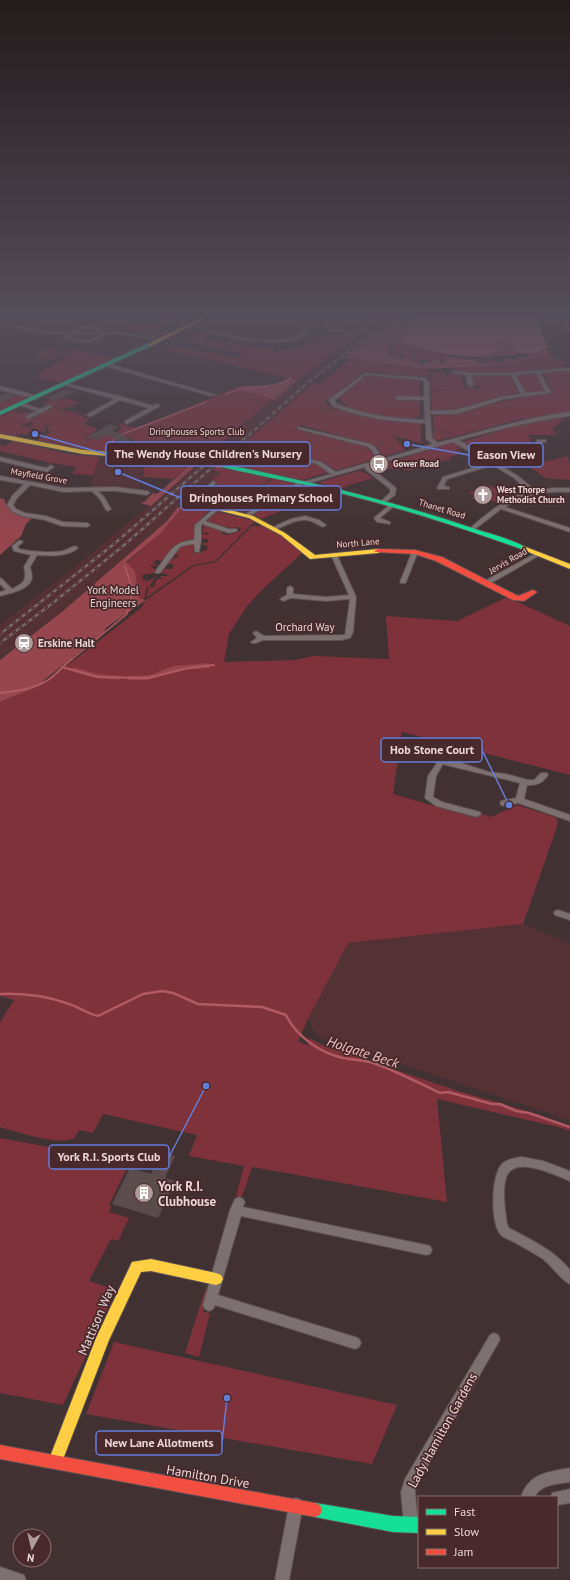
<svg xmlns="http://www.w3.org/2000/svg" width="570" height="1580" viewBox="0 0 570 1580" font-family="'PT Sans',sans-serif">
<style>
.built{fill:#543134}
.green{fill:#7e323c}
.forest{fill:#95464f}
.water{fill:#b05b63}
.lines{fill:none;stroke-linecap:round;stroke-linejoin:round}
.stream-far2{stroke:#b05b63;stroke-width:1.5}
.stream-far1{stroke:#b05b63;stroke-width:2}
.stream{stroke:#b05b63;stroke-width:2.5}
.building{fill:#5a4b4c}
.street-casing{stroke:#5d4f50;stroke-width:2}
.fast-casing{stroke:#5d4f50;stroke-width:2}
.slow-casing{stroke:#5d4f50;stroke-width:2}
.jam-casing{stroke:#5d4f50;stroke-width:2}
.street{fill:#7d7071;fill-rule:evenodd}
.fast{fill:#16e098;fill-rule:evenodd}
.slow{fill:#ffcf43;fill-rule:evenodd}
.jam{fill:#f24e42;fill-rule:evenodd}
.rail-casing{stroke:#786b6c;stroke-width:2.5}
.rail{stroke:#482a2c;stroke-width:1.5;stroke-dasharray:4;stroke-linecap:butt}
.jam-bridge-casing{stroke:#5d4f50;stroke-width:7;stroke-linecap:butt}
.jam-bridge{stroke:#f24e42;stroke-width:5.5}
.labels{text-anchor:middle;stroke-width:3.5;stroke-linejoin:round;paint-order:stroke}
.far-park-label{font-size:9px;fill:#edd3d4;stroke:#482a2c}
.far-poi-label{font-size:9px;font-weight:bold;fill:#e9d5d5;stroke:#482a2c;text-anchor:start}
.far-street-label{font-size:9px;fill:#e9d5d5;stroke:#482a2c}
.park-label{font-size:11px;fill:#edd3d4;stroke:#482a2c}
.street-label{font-size:11px;fill:#e9d5d5;stroke:#482a2c}
.poi-label{font-size:11px;font-weight:bold;fill:#e9d5d5;stroke:#482a2c;text-anchor:start}
.near-poi-label{font-size:13px;font-weight:bold;fill:#e9d5d5;stroke:#482a2c;text-anchor:start}
.near-street-label{font-size:13px;fill:#e9d5d5;stroke:#482a2c}
.near-water-label{font-size:14px;font-style:italic;fill:#f0bcbf;stroke:#482a2c}
.leader{fill:none;stroke:#647dd7;stroke-width:1.5}
.callout-dot{fill:#647dd7;stroke:#482a2c;stroke-width:1.5}
.callout{fill:#482a2c;stroke:#647dd7;stroke-width:1.5}
.callout-label{font-size:12px;text-anchor:middle;font-weight:bold;fill:#e9d5d5}
</style>
<rect width="100%" height="100%" fill="#413132"/>
<path class="built" d="M388,313H402L344,358L223,461L213,470L221,472L207,485L190,499L183,498L179,501L181,504L167,521L63,611L0,660V625L91,554L149,505H151L195,465L261,407L272,399H275Z
M99,457H104L103,460L144,463L139,490L114,487L91,489V482Z
M523,924L570,944V1120L323,1038L315,1034L309,1022L308,1019L348,943Z"/>
<path class="green" d="M309,313H388L298,380L166,350L173,346L237,358L244,354L187,342L188,341L185,340L187,338L180,337L173,338L178,335L191,338L203,331L212,333L204,338L210,340L209,341L214,340L220,341L218,343H221L224,341C240,344 254,348 274,349V352H279L280,349C295,350 298,348 312,342L315,343L320,339L305,336L310,333H315L313,336L319,337L321,335L341,334L359,327L358,326L362,323L357,321L352,324L355,325L349,326L353,328L349,327L344,329L348,331C341,333 334,334 328,332V329L324,327V325L320,324L319,327H314L313,325L327,323L323,320L310,315L313,314Z
M407,313H433L412,321L408,328L398,327Z
M173,314L179,316L173,321H169L171,322L168,325L164,324L168,326L159,331L170,332L158,338L144,336L148,335H137L149,331L142,332L128,329L139,322L152,324L163,317Z
M400,341L406,344L437,352L503,356C484,362 465,356 446,354L444,356L446,360H419L418,364L414,361L416,359L390,353L394,350L390,349L392,344Z
M47,349L65,352L53,360L35,357Z
M75,350L115,358L67,380H63L58,382L35,377Z
M550,355L554,359H561L566,368L556,369L566,368L539,369L508,373L454,371L453,368L492,366Z
M351,359L428,370L429,376L428,377L364,371L325,402L332,408L393,422L421,423V427L410,423L421,427V443L394,436L405,450L383,457L377,447L371,444L301,425L295,429L364,446L370,450L376,459L337,470L320,461L274,450L268,451L318,465L328,472L302,480L220,463L223,461L230,462L250,446L243,444L314,383L320,384Z
M559,370H570V412L520,419L460,435L433,428V417L437,415L436,414L455,415L504,401L548,393L554,394L544,374L545,372L561,371Z
M430,372H444L446,376H450L449,372L460,373L465,387L458,391L469,387L480,389L479,384V386H475L471,377L472,375L509,374L518,392L458,409L434,411L432,410L431,391L457,390H431Z
M533,372L537,374L546,390C541,394 531,394 524,392L515,375L518,373Z
M370,375L418,378L424,381L420,382L415,379L419,381L420,398H408L406,396L394,398L395,400L407,402L409,399L420,400V416L407,420H398L344,408L336,404L342,403L344,407L348,408L339,397L367,376Z
M235,388L272,399L202,459L186,456L112,452L144,454L152,452L139,447L141,446L129,437L116,440L117,441L113,442L108,450V452L74,450L34,442L50,432L46,427L51,423L45,426V432L36,430L35,428L29,426L33,423L30,422L24,424L16,423L33,429L26,435L20,434L15,437L0,433V417L24,407H25L15,412L20,414L26,411L29,413L34,411L24,416L29,418L49,407L46,405C59,410 74,411 88,415L86,416L66,411L89,419L83,424L98,429L85,438L97,440L104,436H111L122,428L120,427V425L116,422L134,428L168,416Z
M19,395L27,398L0,410V403Z
M64,398L79,402C66,411 58,408 43,403L50,400L55,401Z
M560,418L564,419L552,429L557,435H526L531,439L530,443L516,442V445L507,446L529,448L527,451L498,460L490,458L498,455L484,447L494,445L492,444L475,448L463,442L516,426Z
M433,429L459,435L436,441L433,439Z
M13,441L69,454L99,457L93,475L72,474L77,467L51,463L0,451V445L5,446Z
M453,443L462,448L456,450L462,453L449,457L452,459L407,471L405,469L376,468V466Z
M568,456L570,466V480L545,478L529,466Z
M114,458L175,460L197,463L192,465L173,479L143,477L145,463L179,466L180,464Z
M216,467L271,479L226,508L196,501L217,482L211,481L221,472L213,470Z
M359,471L365,473L373,478L346,486L345,488L321,484L320,482Z
M273,479L293,483V486L246,512L229,508Z
M306,486L326,490L322,494L261,519L253,515Z
M491,486L510,497L499,503L486,499L495,493L483,489L475,495L468,493Z
M187,502L185,507H188L191,504L209,509L208,511L195,525L193,539C178,543 173,546 165,561L156,560L153,563L159,566L150,565L155,570V573L142,575L143,580L149,581L156,576L149,587H154L157,579H163L159,576H167V574L161,573L164,569H172L174,564H167L170,559H178L173,558L178,557L179,556L173,554L182,545H193V552L201,553L202,551L207,550L208,546L203,545L202,543H207L209,539H202L201,534L208,535L209,533L202,532L204,526L208,525L222,530V534L228,535L240,531L241,529L238,527L231,528L208,522L207,520L218,512L255,521L215,561L193,565L146,598L149,587H147L144,599L138,598L137,583L126,563L160,534Z
M252,526H265L286,539L302,553L263,589L247,606L229,634L224,662L295,660L313,656L389,659L386,616L457,621L507,597L570,626V775L402,732L393,794L476,818L478,814L491,816L487,819L517,805L557,818L558,824L523,924L348,943L308,1019L298,1041L308,1046L309,1038L325,1046L458,1091L524,1110L570,1126V1131L558,1127L437,1099L447,1202L252,1167L242,1197L236,1196L244,1166L189,1156L197,1135L103,1114L93,1133L79,1130C78,1132 76,1136 74,1138C64,1147 13,1131 0,1127V1022L14,1000L0,996V702L42,685L141,608L146,600L194,566L216,562Z
M0,1138L130,1162L109,1205L112,1206L109,1212L129,1218L118,1241L111,1239L89,1281L116,1290L63,1405L0,1393Z
M206,1287L207,1296L203,1312L210,1313L199,1357L185,1353Z
M114,1342L397,1405L372,1464L86,1414Z"/>
<path class="forest" d="M402,313H407L398,326L408,328L400,341L392,344L387,350L391,351L386,354L400,356L398,358L403,359L406,357L412,358L410,360L418,364L424,365L426,361L433,362L434,360H440V363H446L444,356L477,360L478,363H488V361H495L498,363L506,361L504,359L508,358L515,360L518,357H528L529,354L542,352L548,348L550,355L492,366L426,369L344,358Z
M503,339L509,341L517,350V355H494L498,352L494,341Z
M289,378L298,380L274,400L235,388C252,381 274,392 289,378Z
M192,464L196,465L151,506L140,503L144,502L153,493L157,494Z
M0,498L4,499C9,513 19,515 32,518L26,524L21,536L0,555Z
M178,507L182,508L160,534L126,562L135,571L139,598L146,600L107,627L103,633L43,681L42,685L0,702V660L63,611L167,521Z
M209,663L210,668L184,670L147,680H127L128,676L150,675L174,666Z
M73,667L98,674L121,676L119,680L95,678L71,671Z"/>
<path class="water" d="M433,313H533L548,348L533,354L517,353L509,341L503,340L494,341L496,347L500,349C488,366 416,349 400,341L412,321L420,315Z"/>
<g class="lines">
<path class="stream-far2" d="M226,394C247,385 270,390 290,379
M120,435L206,402
M105,449L116,437
M71,660L127,614L133,591L125,566"/>
<path class="stream-far1" d="M62,667L98,677L148,678L188,668L214,665
M0,693C16,691 34,689 48,680C57,674 64,665 72,659"/>
<path class="stream" d="M0,994C23,993 47,996 69,1004C79,1007 88,1014 98,1016L143,994L162,991L173,993L198,1004L262,1007L286,1015C296,1036 320,1053 343,1058C354,1060 365,1060 376,1064C398,1072 419,1083 440,1093L448,1092L492,1104H500L516,1111L529,1113L570,1127"/>
</g>
<path class="building" d="M66,389L76,392L54,401L46,398Z
M6,393L16,396L0,403V396Z
M110,424L119,427L112,431L123,434L139,447L129,450L120,441H117L112,437L105,435L96,440L87,437Z
M483,489L494,492L485,500L482,499L480,500L471,498Z
M161,1152L175,1156L165,1178L175,1181L158,1218L112,1204L130,1168L151,1174Z"/>
<g class="lines">
<defs>
<path id="street" d="M199,313H212L213,314C210,316 202,315 199,313Z
M262,313C278,313 294,316 309,322L310,329L301,338L286,342H269L233,338L186,326L188,325C217,332 267,347 296,336C299,335 303,331 306,329L305,324L294,319L264,314Z
M557,313H561L570,327V332L568,331Z
M38,317L40,318V319L25,327L47,332H71L83,325L104,329L102,330L84,328L77,332H122L162,340L160,341L122,334H107L90,343L63,339V334H47L0,325V323L20,326ZM68,334H100L89,340L68,337Z
M105,364H109L216,395L211,396L105,366Z
M570,368V370L540,373L551,392L550,393L504,399L456,414H430L432,438L438,443C482,431 525,418 570,412V416C532,421 496,430 459,440L494,461C508,457 533,455 537,440H546V442L542,443C540,455 509,461 498,464L518,476L535,490L554,488H570V492C546,491 526,494 505,507L570,528V532L501,509L474,530H470V528C488,513 506,497 529,492L514,478L493,465L447,479L444,486L449,487V489H438L437,488L443,477L489,463L453,442L370,466L371,468L396,488L395,495L383,504L380,502L390,493V489L366,470L365,467L306,484H302L296,489L249,516H245L244,515L292,487L298,481L303,482L331,474L317,464L270,452V450L321,462L336,472L378,460L371,449L366,446L298,429V427L370,444L375,447L383,459L433,444L426,439V423C394,422 362,418 332,406L329,400L330,399L365,373L425,378L429,382L430,411L456,410L501,397L521,394L511,375H473L471,377L474,385L471,387L468,385L466,375L452,373V371L470,373H508ZM536,373L545,391L526,393L515,375ZM366,375L422,380L424,382V397L398,396L395,398L398,400H424L425,420C395,419 365,415 336,404L335,400Z
M64,383L123,397L153,406L157,404L160,406L127,424L125,423V421L149,408L120,400L90,417L87,415L88,414L115,399L64,385Z
M0,386L39,396L40,397L37,399L0,390Z
M19,403H23L40,409L49,405L52,407L28,419L26,418V416L36,411L19,405Z
M112,453L115,455L114,457L174,462L177,464L174,466L108,459L107,458L110,454Z
M0,457L46,468L51,465L54,467L47,472L0,461Z
M0,476L64,488L116,487L147,491L150,493L147,495L116,491H98L104,497L111,509L108,511L106,510L100,499L92,491L64,492L30,485L17,498L13,505L16,509L25,513L46,516L63,522L87,523L90,525L87,527L62,526L45,520L22,516L12,511L7,505L12,496L24,484L0,480Z
M213,481L216,483L215,484L194,503H190V501Z
M392,503L395,505L394,506L380,518L390,522V524L377,522L374,518L375,517Z
M217,506L220,508L219,509L205,521L229,529H237V531L229,533L202,524L201,526V542L199,552H195L194,544L186,545L180,547L160,573H156L155,572L157,569C170,553 171,542 194,540L195,525Z
M305,516L319,520L326,525L323,527C319,525 316,523 311,521C298,517 286,526 274,530L271,528L291,519Z
M20,540L23,542L18,546L19,549C32,552 50,553 63,551C67,550 71,547 75,546L78,548C68,557 50,556 37,555L30,567C31,570 32,574 32,577C31,590 10,593 0,596V592L6,590L0,584V578L2,579L12,589C24,583 27,581 24,567L31,555L14,551L12,546Z
M415,550L418,552L406,582L405,583H401L400,582L412,552Z
M538,552L541,554L540,555L493,582L486,584L483,582Z
M334,553L337,555L356,597L353,632L350,638L341,640H263L256,643H252L251,642L257,638L253,633L256,631L264,636L345,635L350,599L326,601L291,598L283,601L280,599L287,595V588L290,586L293,588V594L326,597L349,595L331,555Z
M410,750H413L433,754L442,760L458,762L489,772L506,774L528,780H534L541,773H547L548,775C543,783 537,786 527,785L524,799L570,815V821L518,803L504,806L501,805L500,803L501,801L516,798L520,783L446,765L443,764L436,776L433,797L442,802L480,812L481,814L477,817L436,806L425,798L428,776L437,763L427,758L410,754L409,752Z
M558,910L570,914V920L555,915L554,913L555,911Z
M522,1157L543,1161L570,1171V1181C555,1175 513,1154 506,1178C502,1192 505,1210 507,1224L509,1228C531,1240 554,1250 570,1270V1284C562,1281 552,1266 543,1259C534,1253 524,1248 514,1242C510,1240 504,1238 501,1235C490,1223 491,1176 502,1164C507,1159 515,1158 522,1157Z
M239,1197L243,1199L245,1202L243,1207L426,1245L430,1246L432,1250L430,1254L426,1255L241,1216L218,1295L355,1337L359,1339L361,1343L359,1347L355,1349L215,1305L213,1309L209,1311L205,1309L203,1305L230,1210L235,1199Z
M494,1333L498,1335L500,1339L498,1343L416,1486L415,1492L418,1525L416,1530L411,1532L406,1530L404,1525L401,1492L405,1479L490,1335Z
M570,1468V1482C558,1484 540,1484 535,1497H521C529,1473 548,1472 570,1468Z
M570,1489V1503L557,1505V1497H551L552,1493Z
M296,1498L301,1500L303,1505L289,1580H275L289,1505L291,1500Z
M0,1567L24,1575L26,1580H0Z"/>
<path id="fast" d="M149,343L151,344V346L0,415V411Z
M219,463C306,481 391,500 475,529C487,533 518,541 526,548L525,549H521C463,528 404,509 344,494C302,483 259,476 217,466V464Z
M315,1503L393,1516L419,1517V1533L393,1532L315,1517L310,1515L308,1510L310,1505Z"/>
<path id="slow" d="M210,313H217L151,346L146,345Z
M0,434L83,450L199,459L202,461L199,463L83,454L0,438Z
M187,499L253,516L285,533L315,555L378,549L382,551L378,553L310,559L281,535L249,518L185,502V500Z
M523,546L570,564V569L521,549V547Z
M151,1259L216,1273L221,1275L223,1279L221,1283L216,1285L151,1271L141,1272L109,1340L60,1467L55,1469L50,1467L48,1462L96,1338L132,1262Z"/>
<path id="jam" d="M378,549L415,550L442,557L518,596L533,590L537,592L524,601L513,600L436,561L415,554L376,552L374,551Z
M0,1445L315,1503L320,1505L322,1510L320,1515L315,1517L0,1459Z"/>
</defs>
<use href="#street" class="street-casing"/>
<use href="#fast" class="fast-casing"/>
<use href="#slow" class="slow-casing"/>
<use href="#jam" class="jam-casing"/>
<use href="#street" class="street"/>
<use href="#fast" class="fast"/>
<use href="#slow" class="slow"/>
<use href="#jam" class="jam"/>
<defs>
<path id="rail" d="M0,634L114,544L223,449
M0,643L54,602L123,546L310,381L400,313"/>
</defs>
<use href="#rail" class="rail-casing"/>
<use href="#rail" class="rail"/>
<defs>
<path id="jam-bridge" d="M199,461L219,465"/>
</defs>
<use href="#jam-bridge" class="jam-bridge-casing"/>
<use href="#jam-bridge" class="jam-bridge"/>
</g>
<linearGradient id="sky" x2="0" y2="1"><stop stop-color="#241b1c"/><stop offset="0.59" stop-color="#544e5a"/><stop offset="1" stop-color="#544e5a" stop-opacity="0"/></linearGradient>
<rect width="570" height="534" fill="url(#sky)"/>
<defs>
<symbol id="bus-disc" viewBox="-11 -11 22 22"><circle r="9.5" fill="#ae9c9c" stroke="#482a2c"/><path d="M-5-6H5V4H4V6H2V4H-2V6H-4V4H-5ZM-3.5-4V0h7V-4ZM-3.5 1.2v1.5H-2V1.2ZM2 1.2v1.5H3.5V1.2Z" fill="#fff"/></symbol>
<symbol id="church-disc" viewBox="-11 -11 22 22"><circle r="9.5" fill="#ae9c9c" stroke="#482a2c"/><path d="M-1.2-6h2.4v3.5h3.3v2.4h-3.3V6h-2.4V-.1h-3.3v-2.4h3.3Z" fill="#fff"/></symbol>
<symbol id="station-disc" viewBox="-11 -11 22 22"><circle r="9.5" fill="#ae9c9c" stroke="#482a2c"/><path d="M-3-6H3Q5-6 5-4V2Q5 4 3 4L4.5 6H3L1.5 4h-3L-3 6H-4.5L-3 4Q-5 4-5 2V-4Q-5-6-3-6ZM-3.5-4v3h7v-3ZM-3.5 1v1.5H-2V1ZM2 1v1.5H3.5V1Z" fill="#fff"/></symbol>
<symbol id="building-disc" viewBox="-11 -11 22 22"><circle r="9.5" fill="#ae9c9c" stroke="#482a2c"/><path d="M-4-6H4V6H1V3H-1V6H-4ZM-2.5-4.3h1.7v1.8h-1.7ZM.8-4.3h1.7v1.8H.8ZM-2.5-1h1.7V.8h-1.7ZM.8-1h1.7V.8H.8Z" fill="#fff"/></symbol>
</defs>
<g fill-rule="evenodd">
<use href="#bus-disc" x="368" y="453" width="22" height="22"/>
<use href="#church-disc" x="472" y="484" width="22" height="22"/>
<use href="#station-disc" x="13" y="632" width="22" height="22"/>
<use href="#building-disc" x="133" y="1182" width="22" height="22"/>
</g>
<g class="labels">
<g class="far-park-label">
<text x="197" y="435">Dringhouses Sports Club</text>
</g>
<g class="far-poi-label">
<text x="393" y="467">Gower Road</text>
<text x="497" y="493">West Thorpe<tspan x="497" dy="10">Methodist Church</tspan></text>
</g>
<g class="far-street-label">
<text transform="translate(39 476) rotate(10)" y="3">Mayfield Grove</text>
<text transform="translate(442 509) rotate(17)" y="3">Thanet Road</text>
<text transform="translate(358 543) rotate(-5)" y="3">North Lane</text>
<text transform="translate(508 561) rotate(-30)" y="3">Jervis Road</text>
</g>
<g class="park-label">
<text x="113" y="594">York Model<tspan x="113" dy="13">Engineers</tspan></text>
</g>
<g class="street-label">
<text x="305" y="631">Orchard Way</text>
</g>
<g class="poi-label">
<text x="38" y="647">Erskine Halt</text>
</g>
<g class="near-poi-label">
<text x="158" y="1191">York R.I.<tspan x="158" dy="15">Clubhouse</tspan></text>
</g>
<g class="near-street-label">
<text transform="translate(96 1320) rotate(-67)" y="5">Mattison Way</text>
<text transform="translate(442 1430) rotate(-61)" y="5">Lady Hamilton Gardens</text>
<text transform="translate(208 1476) rotate(10)" y="5">Hamilton Drive</text>
</g>
<g class="near-water-label">
<text transform="translate(363 1052) rotate(18)" y="5">Holgate Beck</text>
</g>
</g>
<path class="leader" d="M35 434L106 454M407 444L469 455M118 472L181 498M509 805L482 750M206 1086L169 1157M227 1398L222 1443"/>
<g class="callout-dot">
<circle cx="35" cy="434" r="4"/>
<circle cx="407" cy="444" r="4"/>
<circle cx="118" cy="472" r="4"/>
<circle cx="509" cy="805" r="4"/>
<circle cx="206" cy="1086" r="4"/>
<circle cx="227" cy="1398" r="4"/>
</g>
<g class="callout">
<rect x="106" y="442" width="204" height="24" rx="4"/>
<rect x="469" y="443" width="74" height="24" rx="4"/>
<rect x="181" y="486" width="160" height="24" rx="4"/>
<rect x="381" y="738" width="101" height="24" rx="4"/>
<rect x="49" y="1145" width="120" height="24" rx="4"/>
<rect x="96" y="1431" width="126" height="24" rx="4"/>
</g>
<g class="callout-label">
<text x="208" y="458">The Wendy House Children's Nursery</text>
<text x="506" y="459">Eason View</text>
<text x="261" y="502">Dringhouses Primary School</text>
<text x="432" y="754">Hob Stone Court</text>
<text x="109" y="1161">York R.I. Sports Club</text>
<text x="159" y="1447">New Lane Allotments</text>
</g>
<rect x="418" y="1496" width="140" height="72" fill="#482a2c" stroke="#886e70"/>
<rect x="426" y="1509" width="20" height="6" fill="#16e098" stroke="#886e70"/>
<text x="454" y="1516" font-size="12" fill="#e9d5d5">Fast</text>
<rect x="426" y="1529" width="20" height="6" fill="#ffcf43" stroke="#886e70"/>
<text x="454" y="1536" font-size="12" fill="#e9d5d5">Slow</text>
<rect x="426" y="1549" width="20" height="6" fill="#f24e42" stroke="#886e70"/>
<text x="454" y="1556" font-size="12" fill="#e9d5d5">Jam</text>
<g transform="translate(32 1548) rotate(188)"><circle r="19" fill="#482a2c" stroke="#886e70"/>
<path d="M0-3L7 15L0 10L-7 15Z" fill="#ae9c9c"/>
<text y="-6" font-size="11" font-weight="bold" text-anchor="middle" fill="#e9d5d5">N</text>
</g>
</svg>
